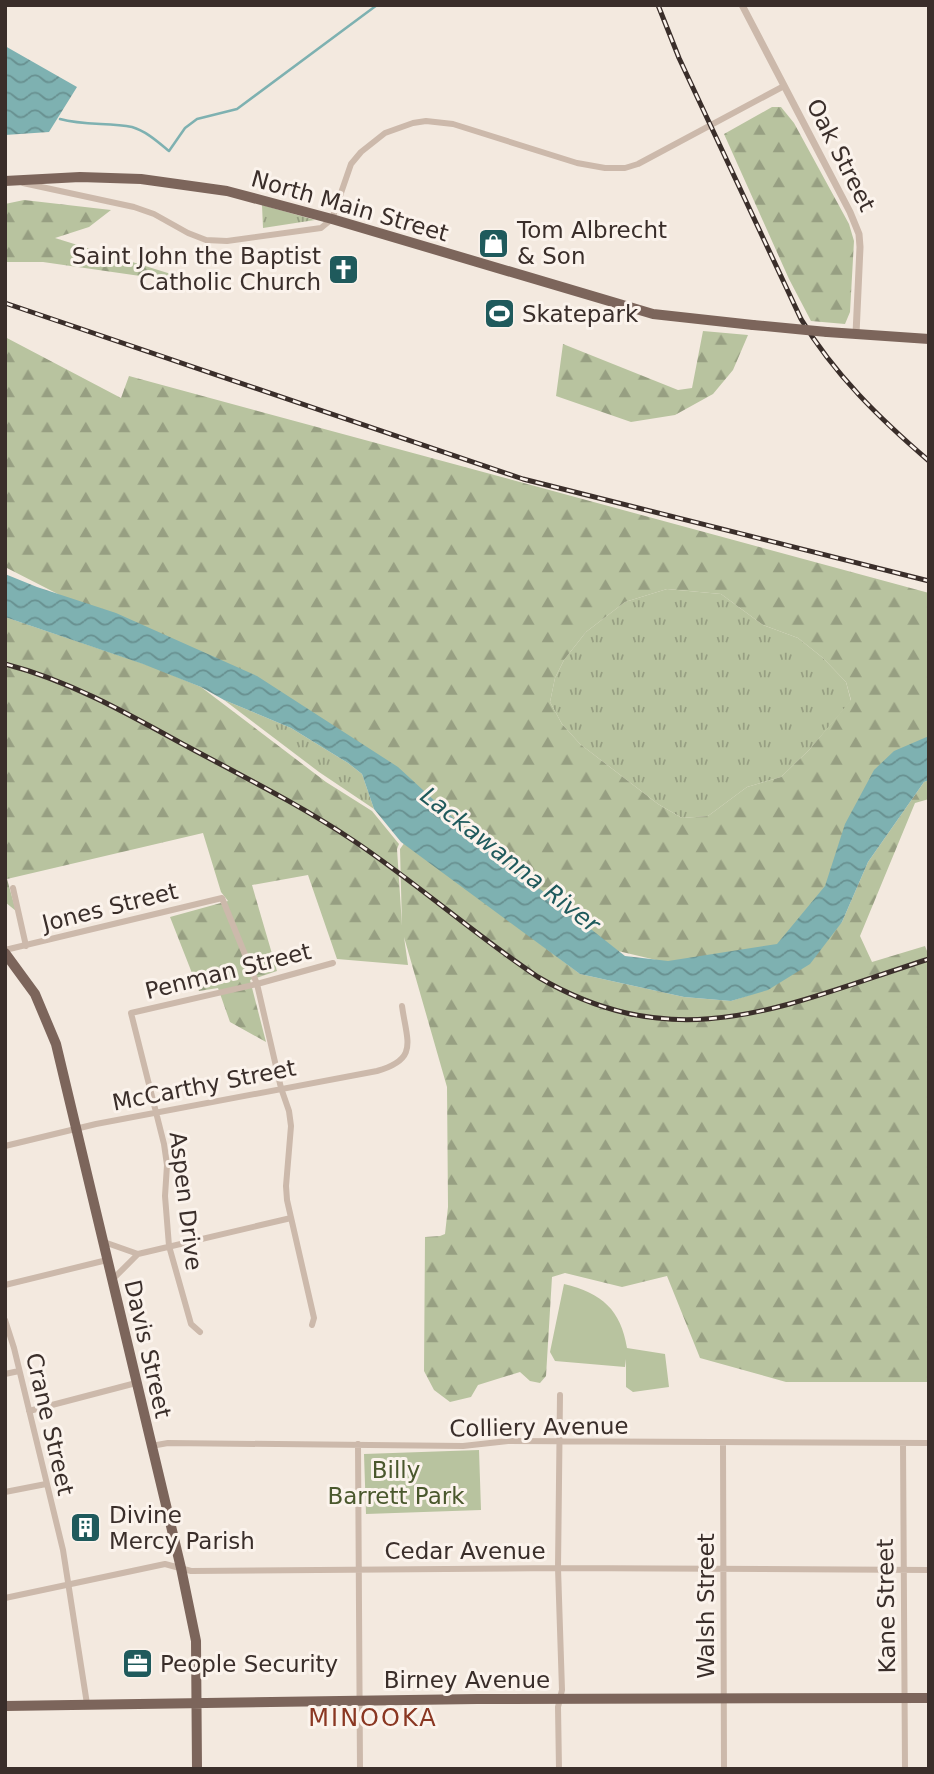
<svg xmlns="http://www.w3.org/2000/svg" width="934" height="1774" viewBox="0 0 934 1774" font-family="'DejaVu Sans',sans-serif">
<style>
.grass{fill:url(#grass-tufts)}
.forest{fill:url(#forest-firs);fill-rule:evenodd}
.park{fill:#b8c39f}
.water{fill:url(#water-waves)}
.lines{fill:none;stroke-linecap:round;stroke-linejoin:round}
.stream{stroke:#7eb1b1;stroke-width:2.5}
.minor{stroke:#ccb9ab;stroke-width:6}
.tertiary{stroke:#ccb9ab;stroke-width:7}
.primary{stroke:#7c655b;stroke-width:10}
.rail-casing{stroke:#3a2e2a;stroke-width:5}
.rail{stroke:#fbf3ec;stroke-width:2.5;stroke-dasharray:8;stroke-linecap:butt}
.primary-bridge{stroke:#7c655b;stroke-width:10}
.labels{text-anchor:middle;stroke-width:6;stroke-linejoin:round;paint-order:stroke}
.street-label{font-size:23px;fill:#3a2e2a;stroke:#fbf3ec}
.poi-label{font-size:23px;fill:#3a2e2a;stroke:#fbf3ec;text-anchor:start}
.park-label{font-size:23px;fill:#4a582d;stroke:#fbf3ec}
.water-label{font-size:24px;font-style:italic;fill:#1f5a5c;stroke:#fbf3ec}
.neighbourhood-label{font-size:24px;letter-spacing:2px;fill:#8a3722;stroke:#fbf3ec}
</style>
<defs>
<pattern id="grass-tufts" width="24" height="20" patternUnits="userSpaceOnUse" patternTransform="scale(1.75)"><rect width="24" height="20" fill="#b8c39f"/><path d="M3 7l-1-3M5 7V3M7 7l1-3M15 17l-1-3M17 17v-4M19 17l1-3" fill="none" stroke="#979f82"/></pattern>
<pattern id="forest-firs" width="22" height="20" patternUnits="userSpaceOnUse" patternTransform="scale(1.75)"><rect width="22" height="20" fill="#b8c39f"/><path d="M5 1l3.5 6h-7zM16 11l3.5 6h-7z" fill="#979f82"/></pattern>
<pattern id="water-waves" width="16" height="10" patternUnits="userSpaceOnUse" patternTransform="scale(1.75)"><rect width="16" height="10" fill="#7eb1b1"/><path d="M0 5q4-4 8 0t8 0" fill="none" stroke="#689090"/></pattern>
</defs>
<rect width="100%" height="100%" fill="#f3e9df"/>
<path class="grass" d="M262,205L315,220L263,228Z
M667,589L721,594L763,625L798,638L823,658L846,682L851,701L809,750L781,777L747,787L708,816L682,818L658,804L580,744L562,724L550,702L555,678L564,660L586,632L625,602Z
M224,700L291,728L348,763L362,774L374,809L319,772Z"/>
<path class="forest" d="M772,107H781L794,123L849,224L854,241L850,312L845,324L811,321L789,279L724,134Z
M24,200L111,210L89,227L55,238L171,274L168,280L43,262H5V204Z
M703,331L748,335L733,370L713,394L675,415L631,422L556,396L563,344L678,390L692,388Z
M5,337L121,398L129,376L929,593V738L828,893L779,950L673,964L618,951L450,826L179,656L5,567ZM667,589L721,594L763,625L798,638L823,658L846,682L851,700L809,750L781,777L747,787L708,816L682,818L658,804L580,744L562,724L550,702L555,678L564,660L586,632L625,602Z
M5,617L153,667L201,687L326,782L372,811L399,844L397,849L402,926L400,849L405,842L580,974L684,997L731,1001L768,989L842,922L868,862L924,782L929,780V799L915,803L860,936L872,962L925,946L929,956V1382H786L700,1358L667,1276L622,1287L565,1273L552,1277L546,1376L540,1383L530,1381L520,1372L478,1385L471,1397L450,1402L434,1390L424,1371L425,1237L440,1236L445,1234L448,1207L447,1087L404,937L408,965L337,959L308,875L252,885L277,971L250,980L266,1042L230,1022L218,988L199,991L170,917L228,901L221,892L203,833L7,879L16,911L5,902Z"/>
<path class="park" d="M564,1284C602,1293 621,1310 627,1348L665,1354L669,1387L633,1392L626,1387V1359L625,1367L555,1361L550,1352Z
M479,1450L481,1510L366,1514L364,1454Z"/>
<path class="water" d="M5,46L77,87L49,132L5,135Z
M5,574L37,587L116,613L257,676L398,767L474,837L625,956L668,961L777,944L825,886L845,824L874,770L894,751L929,736V780L924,782L868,862L842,922L810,964L768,990L731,1001L684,997L580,974L401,842L374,809L362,774L348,763L291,728L224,700L201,687L143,664L5,617Z"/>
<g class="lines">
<path class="stream" d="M60,119C85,126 110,122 132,127C146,131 158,142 169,151L185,128L197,119L237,109L377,5"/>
<path class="minor" d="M23,183L134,207L154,214L188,233L206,240L227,241L321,228L332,219L351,164L361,152L385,133L413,123L426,121L453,124L577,163L605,168H625L638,164L784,86
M13,888L26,946
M5,950L222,898L257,984L281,1088L289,1111L291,1126L286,1186L287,1200L314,1318L312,1325
M5,1146L96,1124L377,1071C419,1059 407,1042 402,1006
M104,1242L138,1254
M112,1280L138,1254L291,1218
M5,1285L107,1260
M5,1320L14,1348L63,1550L87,1704
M200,1332L191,1324L169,1246L165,1196L167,1165L164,1144L131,1013L257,984L333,963
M5,1374L19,1371
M29,1411L136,1383
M903,1443L905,1769
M358,1444L360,1769
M723,1444L724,1769
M151,1446L168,1443L463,1446L508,1441L929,1443
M5,1492L46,1484
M5,1598L165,1564L191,1571L558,1568L929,1570
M559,1769L558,1707L562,1690L558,1568L560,1395"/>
<path class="tertiary" d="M742,5L850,212L859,234L860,247L856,334"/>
<path class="primary" d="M5,181L80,177L141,179L227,191L332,219L653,314L753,325
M827,332L929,339
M5,953L35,994L56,1044L181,1568L196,1641L197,1769
M5,1706L477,1699L929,1698"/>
<defs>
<path id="rail" d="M658,5L679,58L801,319C834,374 880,419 929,461
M5,303L523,479L929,581
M5,664C67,680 123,711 179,742C238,774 299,804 354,841C418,884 475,935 538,977C680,1060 787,1004 929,959"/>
</defs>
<use href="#rail" class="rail-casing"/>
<use href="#rail" class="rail"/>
<path class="primary-bridge" d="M753,325L827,332"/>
</g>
<defs>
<symbol id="shop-square" viewBox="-11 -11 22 22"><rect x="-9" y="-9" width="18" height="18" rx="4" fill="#1f5a5c" stroke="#fbf3ec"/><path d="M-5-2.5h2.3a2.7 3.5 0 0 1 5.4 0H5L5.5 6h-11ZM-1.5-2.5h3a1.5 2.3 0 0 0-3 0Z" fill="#fff"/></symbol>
<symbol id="church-square" viewBox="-11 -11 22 22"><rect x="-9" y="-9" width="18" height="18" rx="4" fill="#1f5a5c" stroke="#fbf3ec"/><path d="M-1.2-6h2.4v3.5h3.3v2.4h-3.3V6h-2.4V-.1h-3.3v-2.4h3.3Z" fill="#fff"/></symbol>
<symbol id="stadium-square" viewBox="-11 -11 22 22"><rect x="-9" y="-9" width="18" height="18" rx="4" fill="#1f5a5c" stroke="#fbf3ec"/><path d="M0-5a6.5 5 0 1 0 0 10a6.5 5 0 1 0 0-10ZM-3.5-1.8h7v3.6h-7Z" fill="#fff"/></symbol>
<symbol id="building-square" viewBox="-11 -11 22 22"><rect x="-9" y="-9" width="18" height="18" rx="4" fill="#1f5a5c" stroke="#fbf3ec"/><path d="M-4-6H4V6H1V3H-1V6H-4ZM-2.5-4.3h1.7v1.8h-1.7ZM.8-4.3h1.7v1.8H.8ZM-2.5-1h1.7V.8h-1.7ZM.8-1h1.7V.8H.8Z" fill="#fff"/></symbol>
<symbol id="office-square" viewBox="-11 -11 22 22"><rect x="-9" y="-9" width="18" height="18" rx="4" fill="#1f5a5c" stroke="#fbf3ec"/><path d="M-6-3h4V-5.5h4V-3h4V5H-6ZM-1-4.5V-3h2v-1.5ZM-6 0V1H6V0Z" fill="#fff"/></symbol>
</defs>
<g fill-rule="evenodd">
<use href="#shop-square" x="476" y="226" width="35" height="35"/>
<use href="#church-square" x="326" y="252" width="35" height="35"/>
<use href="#stadium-square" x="482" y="296" width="35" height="35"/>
<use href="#building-square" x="68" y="1510" width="35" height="35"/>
<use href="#office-square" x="120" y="1646" width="35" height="35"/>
</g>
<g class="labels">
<g class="street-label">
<text transform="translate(841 155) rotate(63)" y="8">Oak Street</text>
<text transform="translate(350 206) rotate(16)" y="8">North Main Street</text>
<text transform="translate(110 907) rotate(-14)" y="8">Jones Street</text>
<text transform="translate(228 971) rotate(-14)" y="8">Penman Street</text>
<text transform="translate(204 1085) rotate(-11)" y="8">McCarthy Street</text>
<text transform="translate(186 1201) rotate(83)" y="8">Aspen Drive</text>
<text transform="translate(148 1349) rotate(77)" y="8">Davis Street</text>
<text transform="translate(50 1424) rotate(77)" y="8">Crane Street</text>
<text transform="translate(539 1427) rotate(-1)" y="8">Colliery Avenue</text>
<text x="465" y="1559">Cedar Avenue</text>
<text transform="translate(706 1606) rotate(-90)" y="8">Walsh Street</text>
<text transform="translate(886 1606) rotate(-91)" y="8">Kane Street</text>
<text x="467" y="1688">Birney Avenue</text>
</g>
<g class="poi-label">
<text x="517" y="238">Tom Albrecht<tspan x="517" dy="26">&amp; Son</tspan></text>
<text x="321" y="264" text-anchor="end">Saint John the Baptist<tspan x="321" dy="26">Catholic Church</tspan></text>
<text x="522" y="322">Skatepark</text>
<text x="109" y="1523">Divine<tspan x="109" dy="26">Mercy Parish</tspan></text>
<text x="160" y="1672">People Security</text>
</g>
<g class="park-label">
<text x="396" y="1478">Billy<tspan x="396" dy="26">Barrett Park</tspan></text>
</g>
<g class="water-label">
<text transform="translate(510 860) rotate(38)" y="8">Lackawanna River</text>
</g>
<g class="neighbourhood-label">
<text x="373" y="1726">MINOOKA</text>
</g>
</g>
<rect width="934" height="1774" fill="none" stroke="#3a2e2a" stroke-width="14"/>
</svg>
